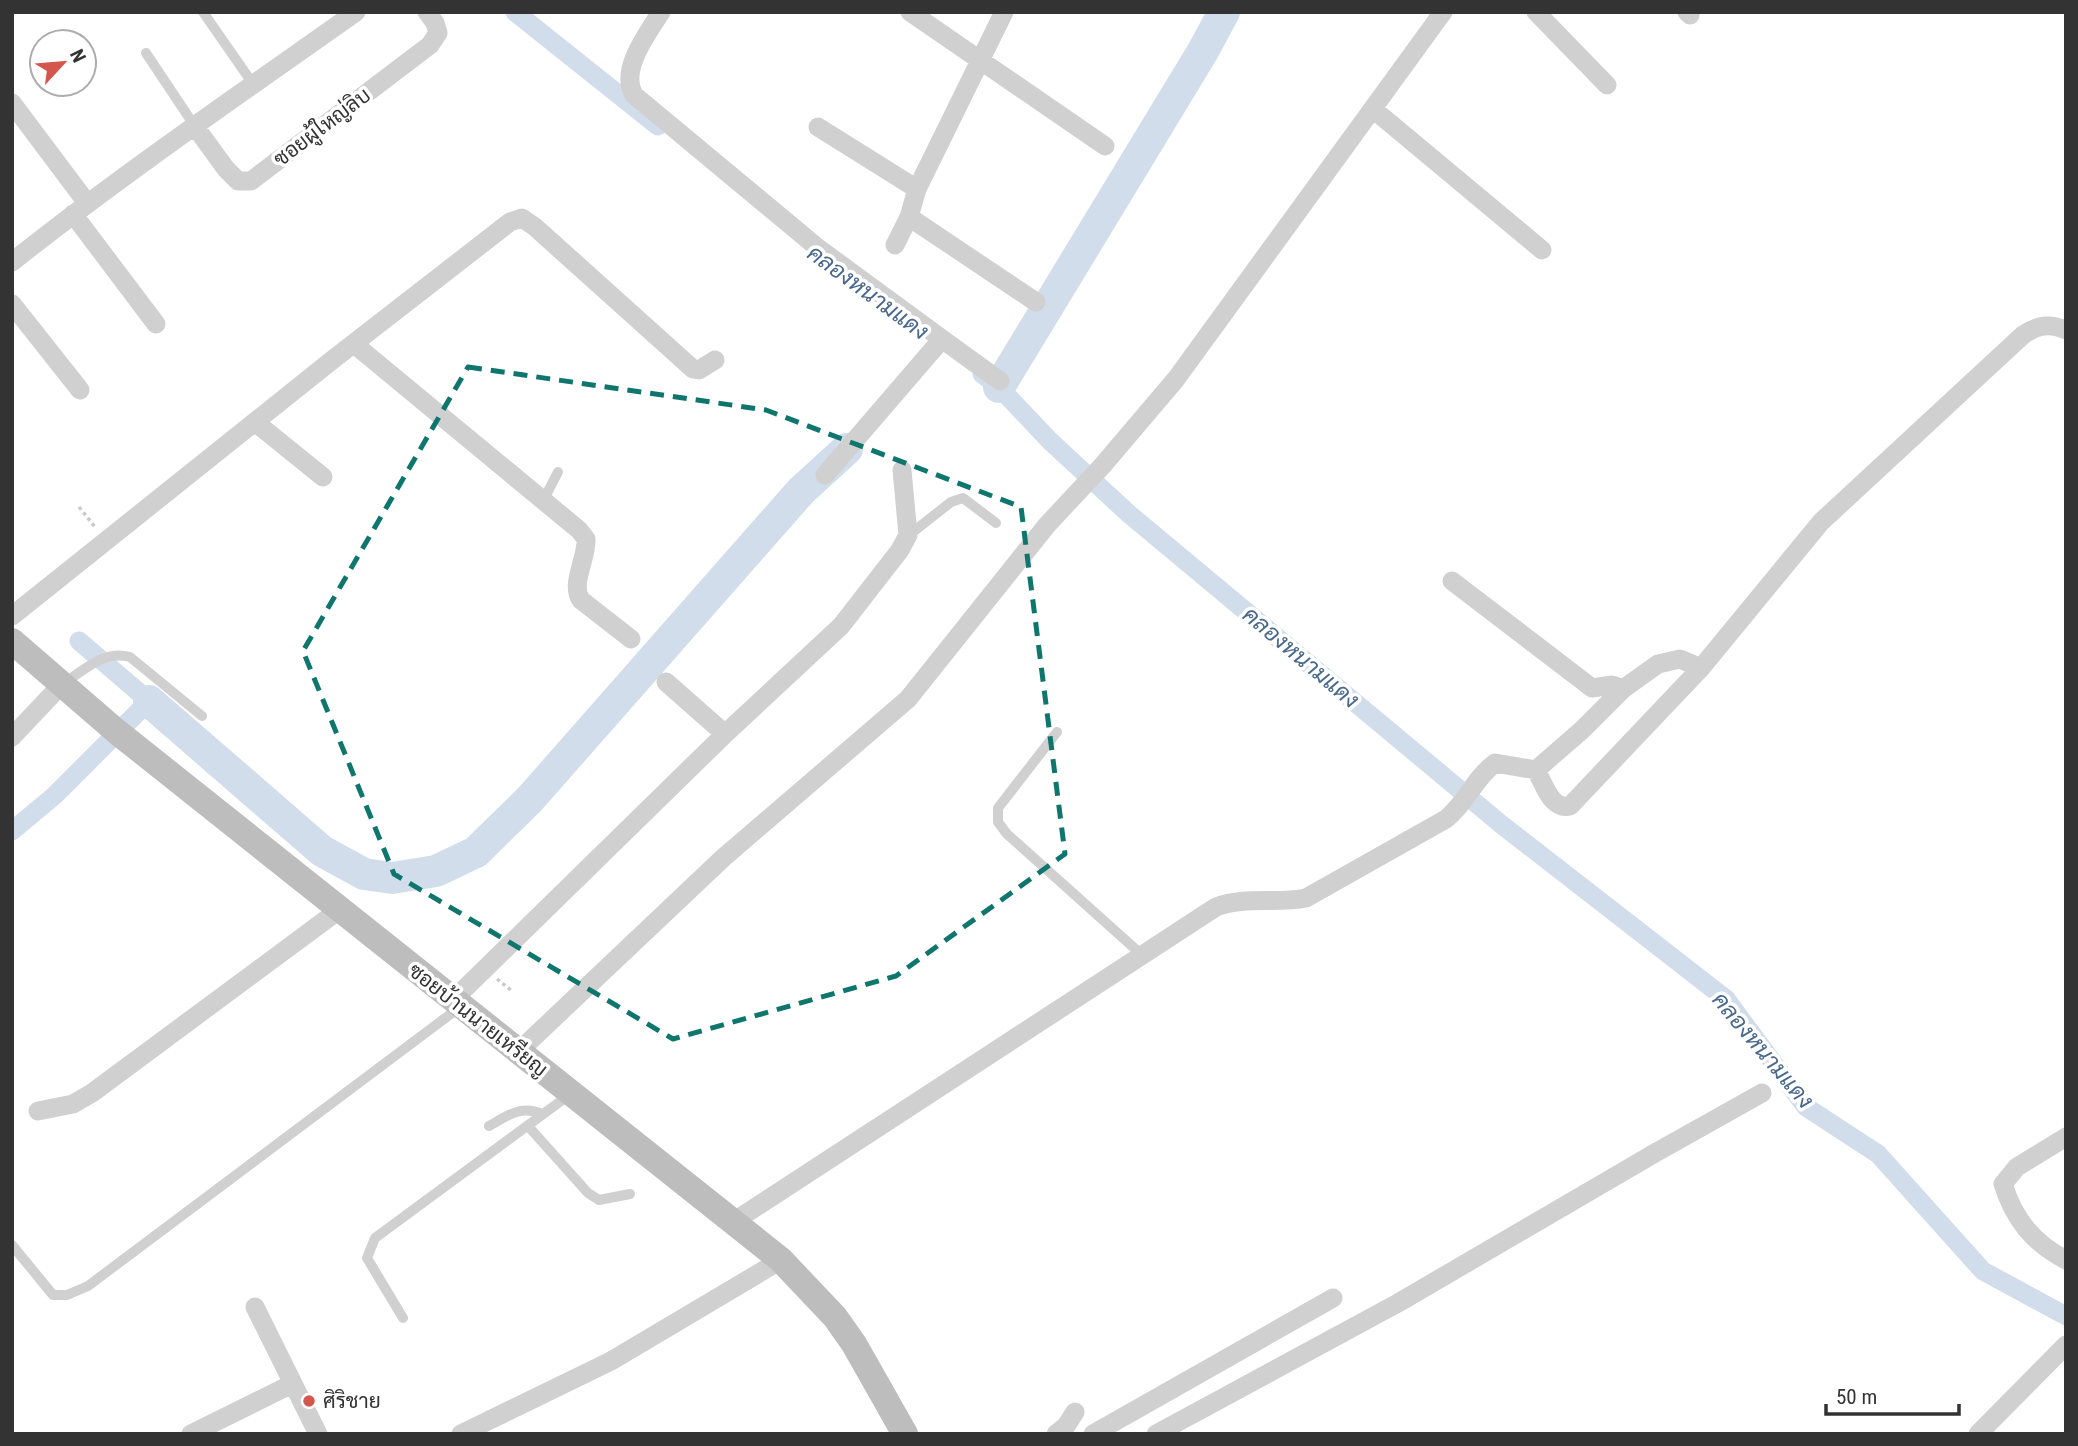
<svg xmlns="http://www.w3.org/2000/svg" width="2078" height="1446" viewBox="0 0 2078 1446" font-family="'Roboto Condensed',Sarabun,sans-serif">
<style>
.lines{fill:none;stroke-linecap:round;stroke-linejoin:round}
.canal{stroke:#d2ddeb;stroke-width:19}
.river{stroke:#d2ddeb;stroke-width:32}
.path{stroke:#cacaca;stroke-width:3.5;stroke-dasharray:3.5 3.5;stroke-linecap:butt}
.lane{stroke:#d0d0d0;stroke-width:10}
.street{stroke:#d0d0d0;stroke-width:19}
.secondary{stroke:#bdbdbd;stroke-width:26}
.marked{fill:none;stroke:#0f766e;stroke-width:5;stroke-dasharray:14 9;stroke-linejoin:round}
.poi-dot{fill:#d3574c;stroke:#fff;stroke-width:2.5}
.labels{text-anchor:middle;stroke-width:7;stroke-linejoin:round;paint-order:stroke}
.street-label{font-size:21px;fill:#333;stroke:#fff}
.poi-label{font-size:21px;fill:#333;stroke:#fff;text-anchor:start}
.water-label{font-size:23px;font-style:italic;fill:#49688d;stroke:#fff}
</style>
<rect width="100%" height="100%" fill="#fff"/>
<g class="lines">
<path class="canal" d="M515,12L658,126
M982,374L999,387L1050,441L1129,514L1502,825L1726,999L1806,1107L1878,1154L1983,1271L2066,1316
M12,831L54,796L149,701L79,641"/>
<path class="river" d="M999,387L1203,51L1224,12
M149,701L322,851L364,874L392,878L436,871L476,852L530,799L801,491L847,449"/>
<path class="path" d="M79,507L95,527
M497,979L512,991"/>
<path class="lane" d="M203,12L253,84
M146,53L194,125
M543,501L558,472
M909,535L951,502L963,498L996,523
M64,683C86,669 103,650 130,657L202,716
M1057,732L998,808V822L1007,834L1142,955
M489,1126C509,1115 520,1105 543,1114
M528,1126L588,1193L599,1200L630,1194
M12,1245L53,1295H67L88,1286L460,1007
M403,1318L367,1258L375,1238L569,1095"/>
<path class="street" d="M661,12C648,33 619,70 634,95L818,248L942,339L825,475
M910,12L1105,146
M1536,12L1607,85
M1687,12L1690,15
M12,103L87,203
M1373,109L1542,250
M194,125L226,169L238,181H251L430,45L438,33L435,23L427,12
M818,127L917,189
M73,214L156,324
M909,217L1036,302
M895,245L909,217L917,189L1004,12
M12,262C123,174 240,94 356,12
M12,304L80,390
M942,339L1000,381
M354,344L579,530L586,539C587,559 570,584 581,600L631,639
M255,422L323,477
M1452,581L1592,688L1612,685L1623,689
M12,616L331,361L510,222L522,218L535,227L693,369L699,370L715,360
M666,682L725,734
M12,737L62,684
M1536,770C1544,784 1551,810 1570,806L1701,668L1821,522L2023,335C2038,325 2049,323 2066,330
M453,1000L725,734L841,626L900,550L908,535L902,470
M518,1052L723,858L908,699L1047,525L1103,465L1176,379L1443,12
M38,1111L73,1104L92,1093L339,910
M2066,1137L2017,1167L2003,1184C2014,1219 2033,1243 2066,1260
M733,1222L1216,907C1244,896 1276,904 1306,898L1446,819C1468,801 1472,781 1495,763L1536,770L1582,730L1623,689L1658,664L1680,659L1701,668
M255,1307L318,1434
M191,1434L292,1384
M461,1434L611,1361L781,1260
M1056,1434L1066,1426L1075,1412
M1093,1434L1333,1298
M1156,1434L1398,1303L1655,1153L1762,1093
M1978,1434L2066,1345"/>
<path class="secondary" d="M12,641L116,731L781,1260L835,1317L854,1344L905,1434"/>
</g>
<path class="marked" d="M468,367L766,410L1021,507L1065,854L896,976L673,1039L394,874L303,651Z"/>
<circle class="poi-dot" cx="309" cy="1401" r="7"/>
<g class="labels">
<g class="street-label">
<text transform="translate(322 127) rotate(-37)" y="7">ซอยผู้ใหญ่ลิบ</text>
<text transform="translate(478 1020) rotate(38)" y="7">ซอยบ้านนายเหรียญ</text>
</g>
<g class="poi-label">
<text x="323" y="1408">ศิริชาย</text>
</g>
<g class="water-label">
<text transform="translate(868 292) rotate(36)" y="8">คลองหนามแดง</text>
<text transform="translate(1301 657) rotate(40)" y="8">คลองหนามแดง</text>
<text transform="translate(1763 1050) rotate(50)" y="8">คลองหนามแดง</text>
</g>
</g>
<rect width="2078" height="1446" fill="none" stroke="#333333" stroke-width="28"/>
<g transform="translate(63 63) rotate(64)"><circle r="33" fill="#ffffff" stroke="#adadad" stroke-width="2"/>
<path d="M0-5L12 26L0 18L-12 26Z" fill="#d3574c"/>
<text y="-10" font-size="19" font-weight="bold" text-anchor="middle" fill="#333333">N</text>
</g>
<path d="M1826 1404v10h133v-10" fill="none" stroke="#333333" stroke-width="3.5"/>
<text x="1836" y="1404" font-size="21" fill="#333333" stroke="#ffffff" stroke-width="5" paint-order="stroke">50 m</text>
</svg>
